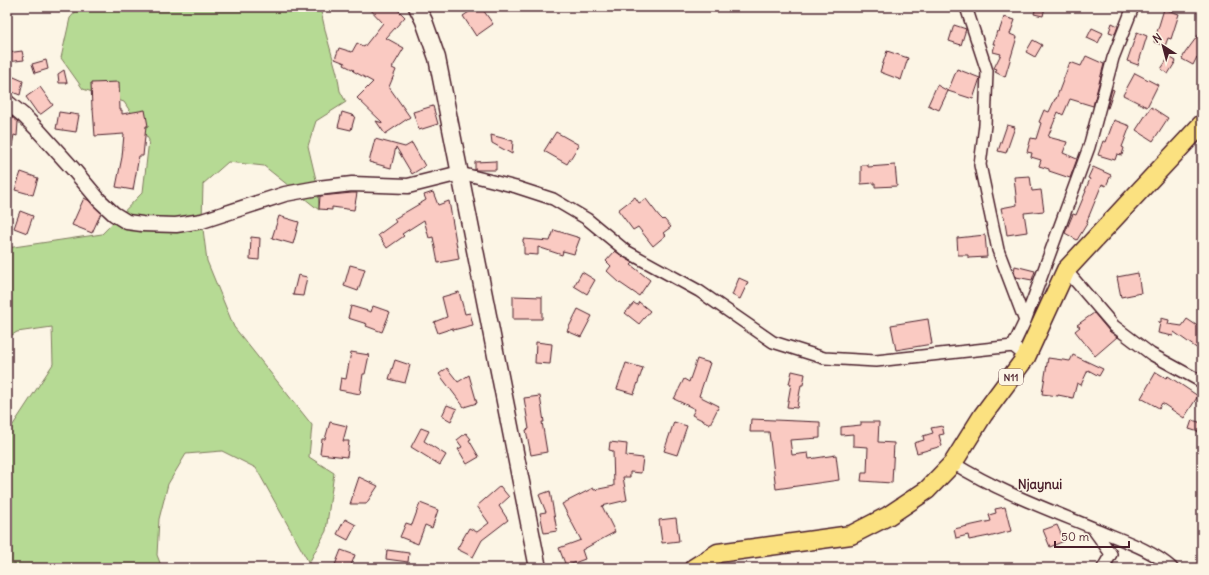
<svg xmlns="http://www.w3.org/2000/svg" width="1209" height="575" viewBox="0 0 1209 575" font-family="Delius,sans-serif">
<style>
.green{fill:#b6da94;stroke:#807c60}
.building{fill:#facac2;stroke:#4a1f2b}
.lines{fill:none;stroke-linecap:round;stroke-linejoin:round}
.minor-casing{stroke:#4a1f2b;stroke-width:14}
.tertiary-casing{stroke:#4a1f2b;stroke-width:17}
.secondary-casing{stroke:#4a1f2b;stroke-width:19}
.trunk-casing{stroke:#4a1f2b;stroke-width:21}
.minor{stroke:#fcf5e5;stroke-width:11}
.tertiary{stroke:#fcf5e5;stroke-width:14}
.secondary{stroke:#fcf5e5;stroke-width:16}
.trunk{stroke:#fbe180;stroke-width:18}
.labels{text-anchor:middle;stroke-width:3;stroke-linejoin:round;paint-order:stroke}
.shield{fill:#fcf5e5;stroke:#7f5f63;stroke-width:1}
.shield-label{font-size:10px;font-weight:bold;fill:#4a1f2b}
.quarter-label{font-size:13px;font-weight:bold;fill:#4a1f2b;stroke:#fcf5e5}
</style>
<rect width="100%" height="100%" fill="#fcf5e5"/>
<filter id="ink" filterUnits="userSpaceOnUse"><feTurbulence type="fractalNoise" baseFrequency=".025" numOctaves="2"/><feDisplacementMap in="SourceGraphic" scale="8" xChannelSelector="R" yChannelSelector="G"/><feConvolveMatrix kernelMatrix="1 2 1 2 8 2 1 2 1" color-interpolation-filters="sRGB"/></filter>
<g filter="url(#ink)">
<path class="green" d="M80,7H320L326,34L337,73L340,91L346,102L316,121L308,146L318,188L319,210L264,166L228,162L203,184L202,221L207,261L234,327L312,425L309,457L334,473L326,531L309,563L256,468L222,451L186,454L168,484L159,519L157,555L162,568H7V434L53,364L52,327L17,332L7,338V248L102,234L143,192L149,140L124,102L83,89L61,58L70,18Z"/>
<path class="building" d="M368,7H395L405,17L386,38L404,48L392,68L396,70L389,87L410,117L385,134L376,121L383,123L357,98L373,82L353,71L354,70L344,65L345,63L335,59L339,48L352,52L357,43L364,47L383,23Z
M465,7H481L493,24L476,36L463,16L469,12Z
M1036,7H1045L1043,16L1034,14Z
M1164,9L1179,14L1171,39L1168,38L1165,46L1154,42Z
M1004,17L1015,20L1010,34L1017,37L1005,77L995,72L997,69L994,68L1001,54L993,52L995,44H993L997,31L999,32Z
M1112,23L1118,26L1115,34L1109,32Z
M954,25L966,29L961,45L949,41Z
M1092,28L1103,33L1098,43L1087,38Z
M1202,30V61L1197,57L1193,65L1182,59L1185,53Z
M1137,32L1147,36L1138,65L1127,61Z
M1033,40L1042,45L1035,57L1026,52Z
M22,51L24,60L7,62V53Z
M887,51L908,58L901,80L880,72Z
M1086,56L1104,64L1093,106L1070,99L1063,115L1058,112L1048,137L1067,142L1063,153L1077,159L1070,178L1049,171V169L1039,166L1041,160L1031,157L1032,153L1027,152L1031,138L1036,139L1041,123L1039,122L1044,110L1049,112L1055,99H1056L1070,62L1081,66Z
M1169,57L1176,61L1168,74L1161,69Z
M46,60L48,69L35,73L32,64Z
M957,69L980,78L973,99L948,91Z
M64,70L67,83H59L58,74Z
M1135,73L1158,85L1147,107L1123,95Z
M7,74L23,81L20,95L7,90Z
M119,82L120,110H122V114L145,110L148,126H146L143,156H139L133,190L116,187L122,157L124,134L95,136L93,109H92L91,83Z
M937,85L948,91L939,110L928,105Z
M40,87L53,105L41,114H38L26,97Z
M1112,89L1114,90L1108,108H1107Z
M433,106L438,124L419,130L413,112Z
M1151,107L1168,118L1153,141L1136,130Z
M59,112L79,115L76,132L56,129Z
M342,112L355,116L351,130L338,127Z
M7,113L18,122L17,136L14,135L11,150H7Z
M1114,120L1130,126L1122,147L1124,148L1122,155L1117,154L1115,160L1098,155L1103,141L1106,142Z
M1007,125L1015,127L1006,153L998,151Z
M556,132L579,145L567,164L544,151Z
M491,135L513,141L512,154L492,143Z
M375,139L405,147L412,143L425,166L412,174L396,147L391,168L369,162Z
M496,161V170H475V162Z
M861,165H868V167L895,165L897,186L875,187V183L861,184Z
M1093,167L1111,175L1106,186L1102,184L1087,221L1088,222L1077,240L1065,233L1073,214L1076,215L1086,191H1085L1090,179L1088,178Z
M21,172L38,178L33,195L15,190Z
M1030,176L1032,191L1041,190L1044,211L1024,213L1027,232L1007,235L1004,217H1003L1001,208L1017,205L1014,177Z
M433,192L438,205L449,201L459,259L438,263L433,237L429,238L424,220L402,234L404,236L387,248L378,235L396,222L394,219L426,200L424,195Z
M352,193H357L354,210L332,207V210L319,209L320,196Z
M635,197L639,203L646,199L659,216L663,220L664,219L671,227L663,233L666,235L653,246L638,227L633,230L618,210Z
M84,198L88,200L101,213L92,233L72,225Z
M20,211L33,216L27,233L14,228Z
M279,216L299,222L293,244L272,238Z
M554,230L580,238L574,254L563,251L562,255L538,247V255L524,254V243L523,242V239L550,241Z
M985,235L987,257L968,258V255H958L957,238Z
M251,237L260,238L259,260L250,259Z
M615,251L633,263L631,265L650,280L639,296L620,283L607,271L611,266L606,261Z
M350,265L365,269L358,291L344,286Z
M1015,266L1035,271L1032,280L1016,277L1014,272Z
M582,272L595,280L587,294L574,286Z
M1138,273L1141,293L1121,297L1117,277Z
M298,275L307,277L303,296L293,295Z
M739,278L748,282L740,299L732,295Z
M459,292L465,314L470,313L473,325L453,330V328L438,333L434,322L447,317L442,297Z
M513,296L542,297V319H513Z
M639,302L650,311L639,324L625,313L634,303L637,305Z
M351,306L371,312L373,306L390,312L382,332L366,326L367,324L348,318Z
M578,309L592,316L581,337L567,331Z
M1094,313L1109,331L1117,337L1095,356L1075,331L1080,327L1077,325Z
M1161,318L1169,320L1168,324L1182,326L1187,319L1202,329V352L1174,332L1173,336L1158,333L1160,323L1158,322H1161Z
M928,319L932,344L896,350L891,325Z
M536,342L552,344L550,364L535,363Z
M351,352L369,355L365,374H363L360,394L339,390L341,378L346,379Z
M1073,355L1103,369L1099,376L1088,370L1081,385L1077,383L1073,398L1058,395V396L1042,394L1048,358L1070,361Z
M697,359L710,363L699,396L719,406L710,424L692,415L695,409L674,399L684,379L689,382Z
M395,360L410,365L405,383L389,379Z
M626,363L643,368L634,394L617,389Z
M447,368L458,382L469,375L477,403L464,407L439,374Z
M792,371L805,374L803,385H801L797,408L787,407L791,384H789Z
M1156,372L1166,378L1168,376L1198,396L1184,418L1162,403L1159,408L1141,398Z
M540,396L544,422H542L547,452L531,455L526,430L529,429L524,398Z
M447,405L457,409L451,421L442,416Z
M751,419L820,422V438L790,440L792,455L808,453L809,459L836,455L839,480L776,489L769,432H750Z
M1192,420L1202,423V433L1189,429Z
M330,422L347,426L343,441H349L347,457L320,454L322,439H325Z
M674,422L687,426L677,455L664,451Z
M861,422H879L878,442L894,443L892,483L861,481L862,473H867L868,447L853,446V434L841,435V427L861,425Z
M942,426L944,434L939,435L942,446L917,453L914,443L924,440L923,436L933,433L931,428Z
M421,428L429,431L424,441L446,455L440,465L411,447Z
M466,433L471,439L469,440L479,457L467,464L458,449L462,447L457,440Z
M610,442L627,444L626,456L643,458L641,473L630,472V477H623L627,500L602,506L615,532L582,550L585,559L566,566L559,548L581,540L562,504L593,488L594,490L614,486L613,451L609,450Z
M359,477L378,486L366,504H350Z
M500,486L509,497L499,506L508,520L482,540L473,557L457,549L469,528L477,532L489,523L477,506Z
M550,491L557,531L544,533L540,513L546,512L539,495Z
M420,503L438,510L432,528L425,525L418,544L400,537L406,523L412,525Z
M1005,507L1011,531L989,537V536L969,540L968,535L956,538L954,529L991,521L989,515L996,513L995,509Z
M676,518L679,541L662,543L659,520Z
M345,519L356,525L348,540L337,534Z
M1057,525L1064,541L1050,547L1043,530Z
M341,550L355,555L350,568H342L335,565Z
M387,550L409,553L408,562L386,559Z"/>
<g class="lines">
<defs>
<path id="minor" d="M966,7L987,71L985,125L980,165L998,250L1025,321
M460,173L516,187L553,199L587,219L626,251L699,291L773,342L824,358L876,361L1013,346L1026,357
M1066,270L1114,326L1151,354L1202,382
M1013,346L1025,321L1089,147L1113,58L1133,7
M953,463C996,490 1044,508 1091,527C1118,539 1150,548 1172,568
M1093,529L1111,554L1103,568"/>
<path id="tertiary" d="M7,102L23,115L37,129L73,169L99,200L114,214L127,222L142,224L176,225L202,221L285,194L318,188L352,184L408,186L460,173"/>
<path id="secondary" d="M417,7L424,21L437,58L538,568"/>
<path id="trunk" d="M694,568L718,553L851,535L888,516L927,490L953,463L983,415L1026,357L1066,270L1202,124"/>
</defs>
<use href="#minor" class="minor-casing"/>
<use href="#tertiary" class="tertiary-casing"/>
<use href="#secondary" class="secondary-casing"/>
<use href="#trunk" class="trunk-casing"/>
<use href="#minor" class="minor"/>
<use href="#tertiary" class="tertiary"/>
<use href="#secondary" class="secondary"/>
<use href="#trunk" class="trunk"/>
</g>
</g>
<g class="labels">
<rect class="shield" x="999" y="369" width="24" height="16" rx="3"/>
<g class="shield-label">
<text x="1011" y="381">N11</text>
</g>
<g class="quarter-label">
<text x="1040" y="489">Njaynui</text>
</g>
</g>
<rect width="1209" height="575" fill="none" stroke="#fcf5e5" stroke-width="24"/>
<rect x="12" y="12" width="1185" height="551" fill="none" stroke="#4a1f2b" stroke-width="1.5" filter="url(#ink)"/>
<g transform="translate(1163 46) rotate(324)" stroke="#fcf5e5" stroke-width="3" paint-order="stroke">
<path d="M0-3L7 15L0 10L-7 15Z" fill="#4a1f2b"/>
<text y="-6" font-size="11" font-weight="bold" text-anchor="middle" fill="#4a1f2b">N</text>
</g>
<path d="M1055 541v6h74v-6" fill="none" stroke="#4a1f2b" stroke-width="2"/>
<text x="1061" y="541" font-size="12" fill="#4a1f2b" stroke="#fcf5e5" stroke-width="3" paint-order="stroke">50 m</text>
</svg>
